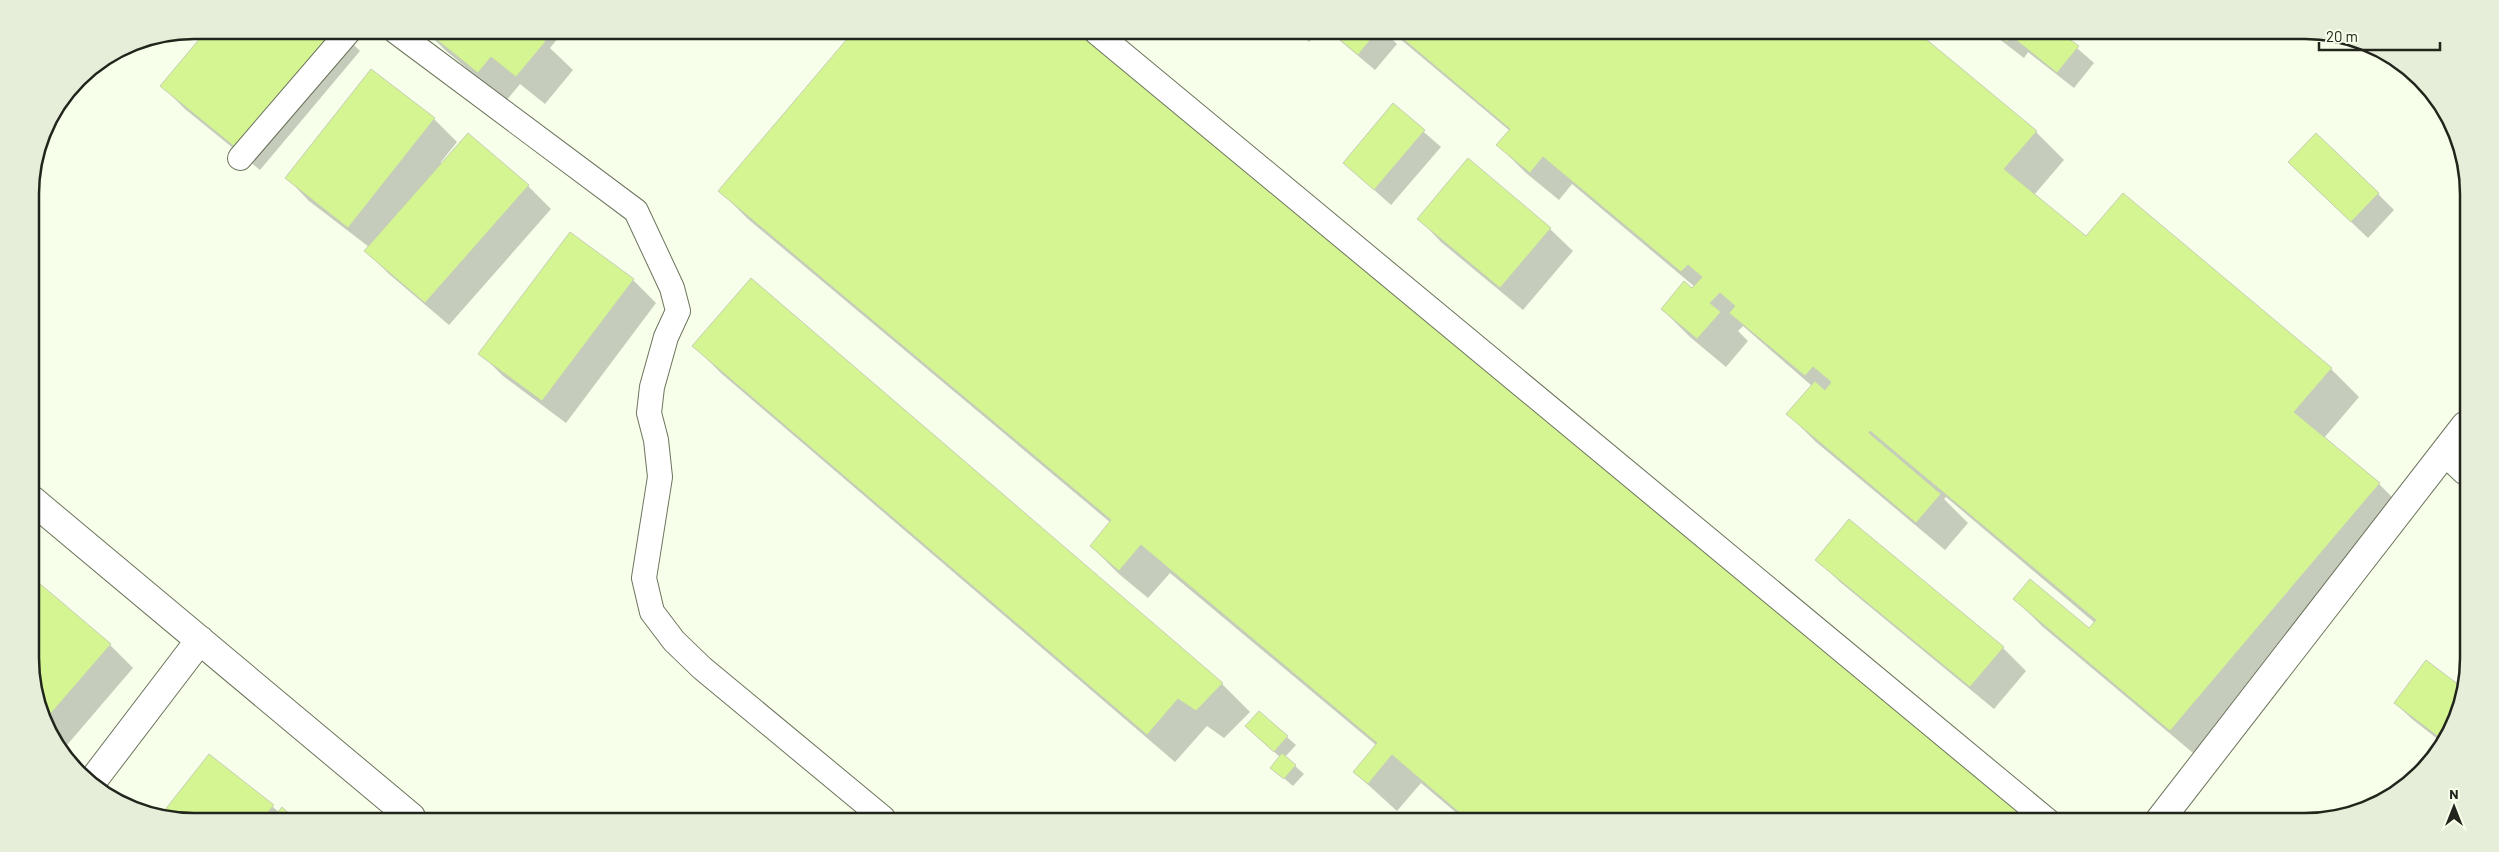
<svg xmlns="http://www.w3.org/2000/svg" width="2499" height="852" viewBox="0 0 2499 852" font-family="Barlow,sans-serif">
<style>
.shadow{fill:#0003}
.building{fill:#d5f492;stroke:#c6cfb6}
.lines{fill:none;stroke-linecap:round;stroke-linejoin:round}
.lane-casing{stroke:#6c745d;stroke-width:26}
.street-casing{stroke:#6c745d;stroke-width:30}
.lane{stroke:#fff;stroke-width:24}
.street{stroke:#fff;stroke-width:28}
.rim{fill:none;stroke:#21251b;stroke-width:2.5}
</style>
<rect width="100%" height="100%" fill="#f7ffea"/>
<path class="shadow" d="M339,30L360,51L260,170L185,109L162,86Z
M426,31H564L550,48L573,70L545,104L520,84L506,101L445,50Z
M855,32H1088L2029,821L1465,820L1421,783L1397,811L1354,772L1376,745L1170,573L1148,598L1119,574L1091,546L1111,523L748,219L720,191Z
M1299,33H1317L1309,42Z
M1331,33H1386L1397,44L1375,70Z
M1393,33L1919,35L2036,132L2064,160L2034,195L2086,238L2331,369L2359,397L2324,438L2379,484L2407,512L2199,758L2043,627L2015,599L2089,630L2095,623L1946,497L1944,499L1968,523L1945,550L1816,442L1788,414L1812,386L1743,326L1738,331L1748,341L1726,367L1690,337L1662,309L1695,287L1572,184L1559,200L1526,173L1498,145L1510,131Z
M1994,35H2062L2094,63L2074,88L2028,52L2024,58Z
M1393,105L1441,147L1391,205L1344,163Z
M434,119L457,142L441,162L442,164L528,186L551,209L449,325L389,274L366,251L369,247L309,201L287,178Z
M2306,179L2378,194L2394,210L2368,238Z
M1419,219L1550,229L1573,251L1523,310L1441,242Z
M570,233L633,280L656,303L566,423L503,376L480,353Z
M694,346L1222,684L1250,712L1224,738L1207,726L1175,762L722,374Z
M1817,559L2003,648L2026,671L1994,709L1840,582Z
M32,579L110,645L133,668L67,745L56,736L33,690Z
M2426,662L2463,690V701L2444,744L2412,719L2395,703Z
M1259,713L1296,745L1285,757L1304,774L1293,786L1271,767L1280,757L1255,735Z
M210,756L279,812L291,817L162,816Z"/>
<path class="building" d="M207,30H335L236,148L160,86Z
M426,31H533L546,41L516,77L491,57L478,73Z
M853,32H1090L2031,821L1468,820L1392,755L1368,784L1353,772L1377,743L1141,545L1119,571L1090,546L1111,520L718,191Z
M1332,33H1376L1358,55Z
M1396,33L1921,35L2037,131L2004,169L2086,236L2123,193L2332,368L2294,412L2380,483L2170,731L2013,599L2030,579L2089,628L2096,620L1870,431L1869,433L1941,494L1916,523L1786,414L1815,381L1825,390L1831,382L1813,367L1805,376L1729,313L1735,306L1720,293L1710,303L1721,312L1697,339L1661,309L1684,281L1692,288L1702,277L1688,265L1681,272L1543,157L1530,173L1496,145L1510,129Z
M1997,35H2064L2079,46L2057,73L2011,36L2007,42Z
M371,69L435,118L348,228L285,178Z
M1393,103L1425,130L1374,190L1343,163Z
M468,133L529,185L425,303L364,251Z
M2316,133L2379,193L2351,222L2288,162Z
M1468,158L1551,228L1500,288L1417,219Z
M570,232L634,279L542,401L478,354Z
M751,278L1223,683L1196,711L1178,699L1147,735L692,346Z
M1849,519L2004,647L1970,687L1815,560Z
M32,577L111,644L47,718L33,690Z
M2426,660L2463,688V701L2445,742L2394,703Z
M1259,711L1288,736L1274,752L1245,726Z
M1282,753L1296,765L1284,779L1270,768Z
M209,754L274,805L264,817L160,816Z
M282,807L293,817H274Z"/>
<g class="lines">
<defs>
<path id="lane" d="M395,31L636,211L672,288L678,311L666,337L652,387L649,413L656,440L660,477L644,578L652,612L674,641L702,668L883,818
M1096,32L2048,821
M240,158L350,30
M2443,452L2464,472"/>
<path id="street" d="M32,500L411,817
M91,783L200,640
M2159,821L2465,426"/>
</defs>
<use href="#lane" class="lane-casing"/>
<use href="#street" class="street-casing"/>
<use href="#lane" class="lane"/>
<use href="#street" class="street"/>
</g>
<path d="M0 0H2499V852H0ZM194 39H2305A155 155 0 0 1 2460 194V658A155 155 0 0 1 2305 813H194A155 155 0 0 1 39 658V194A155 155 0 0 1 194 39Z" fill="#e6eed9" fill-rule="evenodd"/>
<path class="rim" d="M194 39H2305A155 155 0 0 1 2460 194V658A155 155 0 0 1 2305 813H194A155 155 0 0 1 39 658V194A155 155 0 0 1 194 39Z"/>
<g transform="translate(2454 807)" stroke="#f7ffea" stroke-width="4" paint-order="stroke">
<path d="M0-4L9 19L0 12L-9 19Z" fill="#21251b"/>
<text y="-8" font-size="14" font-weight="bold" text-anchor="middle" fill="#21251b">N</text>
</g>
<path d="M2319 42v8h121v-8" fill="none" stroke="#21251b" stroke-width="2.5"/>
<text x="2326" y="42" font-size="15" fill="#21251b" stroke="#f7ffea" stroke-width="4" paint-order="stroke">20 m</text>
</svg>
